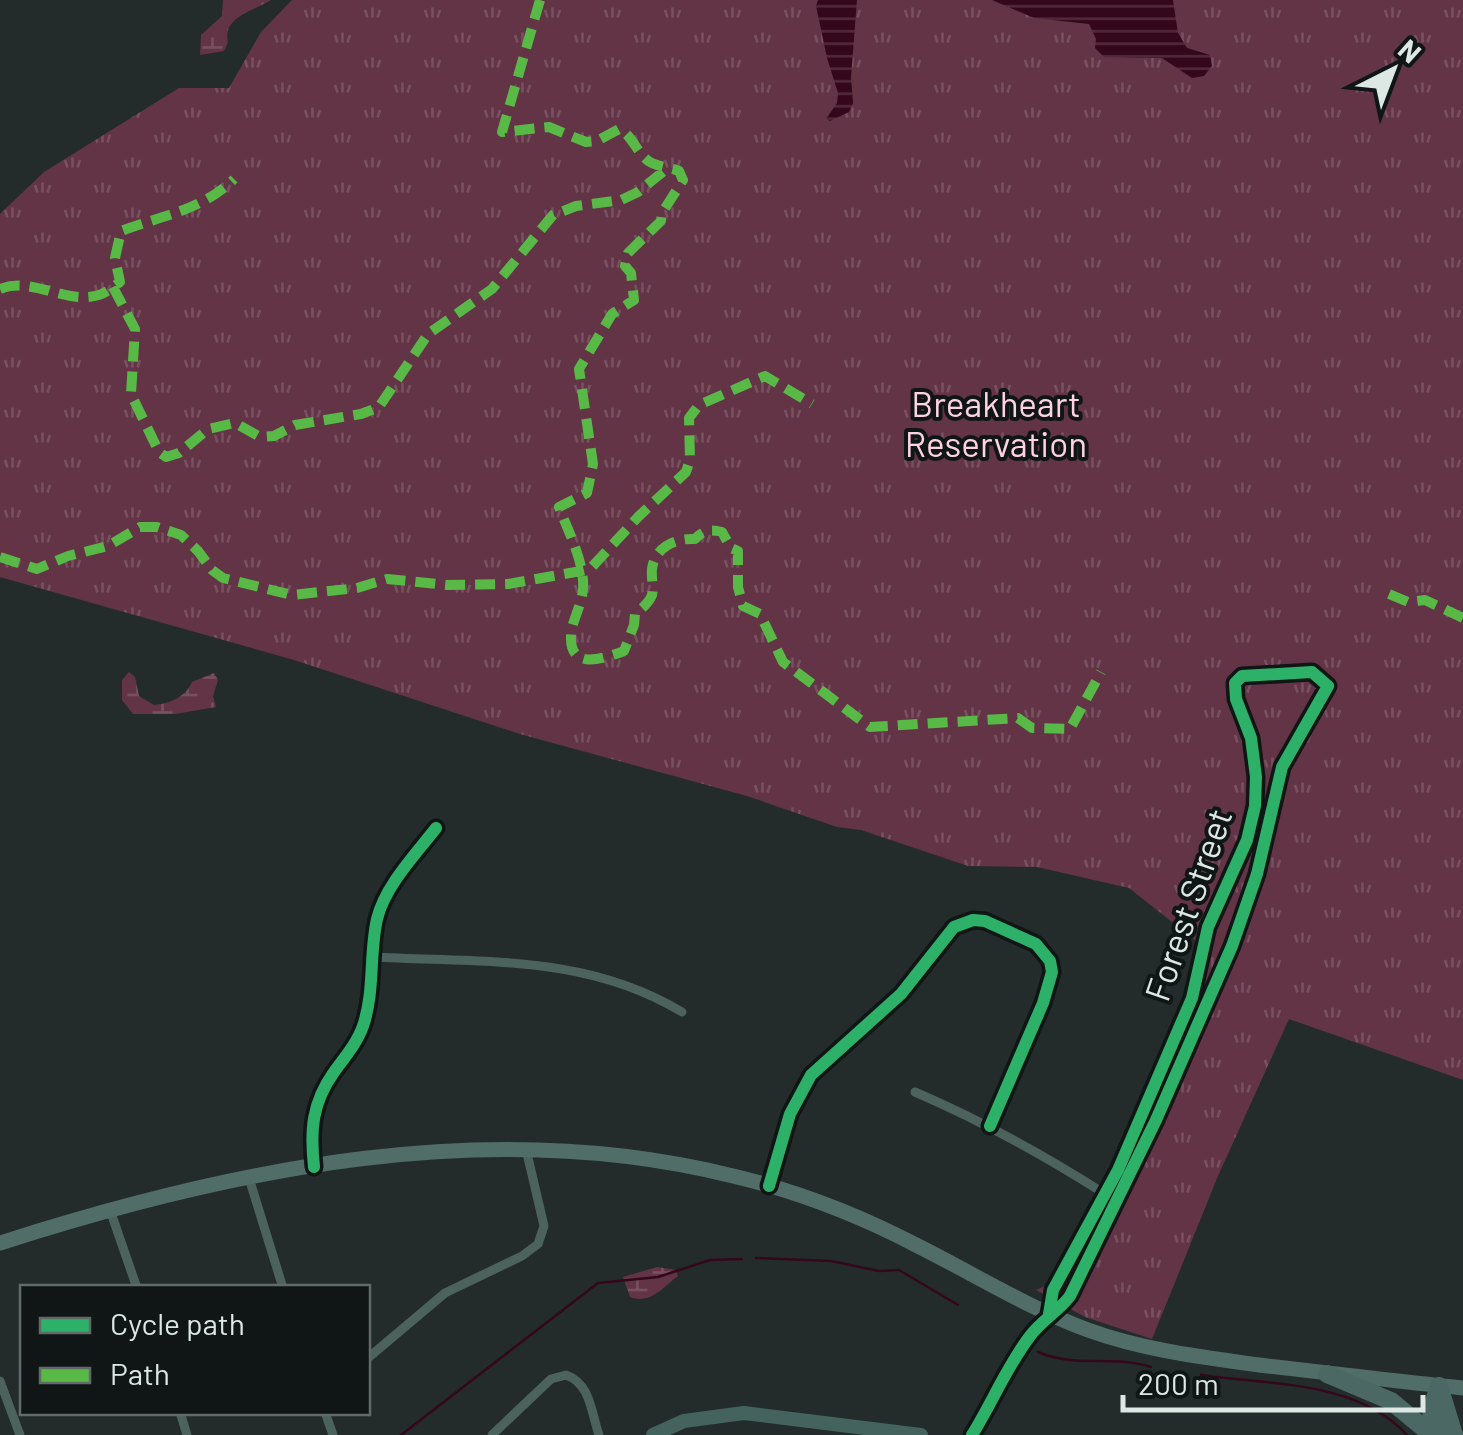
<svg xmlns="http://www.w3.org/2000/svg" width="1463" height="1435" viewBox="0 0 1463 1435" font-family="Barlow,sans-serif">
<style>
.wetland{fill:url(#wetland-marsh)}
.park{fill:url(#park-tufts)}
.water{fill:url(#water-rules)}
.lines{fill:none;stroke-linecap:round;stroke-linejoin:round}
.stream{stroke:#34071c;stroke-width:2.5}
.street{stroke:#4c625d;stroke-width:9}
.secondary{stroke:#44625e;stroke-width:14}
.primary{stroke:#516d68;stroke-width:15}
.highway{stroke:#4c6864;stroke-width:18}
.quiet{stroke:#58b947;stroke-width:10;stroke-dasharray:20 10;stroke-linecap:butt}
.cycleway-casing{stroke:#0f1615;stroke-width:19}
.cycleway{stroke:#2db169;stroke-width:12}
.labels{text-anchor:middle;stroke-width:8;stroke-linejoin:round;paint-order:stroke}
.park-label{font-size:35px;fill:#fed2e0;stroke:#0f1615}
.street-label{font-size:35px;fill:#dde8e5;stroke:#0f1615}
</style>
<defs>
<pattern id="wetland-marsh" width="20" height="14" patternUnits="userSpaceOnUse" patternTransform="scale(2.5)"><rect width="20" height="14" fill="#623446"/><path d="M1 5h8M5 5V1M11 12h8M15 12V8" fill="none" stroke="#785161"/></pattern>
<pattern id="park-tufts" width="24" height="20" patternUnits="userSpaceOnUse" patternTransform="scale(2.5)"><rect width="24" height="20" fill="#623446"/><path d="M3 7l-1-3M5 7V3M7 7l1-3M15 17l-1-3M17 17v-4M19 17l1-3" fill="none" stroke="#785161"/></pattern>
<pattern id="water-rules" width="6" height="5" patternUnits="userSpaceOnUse" patternTransform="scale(2.5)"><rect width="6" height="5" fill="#34071c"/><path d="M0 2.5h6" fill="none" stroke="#512b3d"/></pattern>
</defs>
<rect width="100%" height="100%" fill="#232c2a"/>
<path class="wetland" d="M223,0H271C254,11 222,17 228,42L224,51L200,55L201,35L222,16Z
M129,672L135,677L139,696L154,705C169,704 186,697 192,682L214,673L218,680L213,696L216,707L175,714H133L122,700V680Z
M657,1267L676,1270L678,1276C663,1287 650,1305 630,1297L623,1277Z"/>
<path class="park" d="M292,0H1463V1080L1289,1019L1218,1176L1152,1339L1085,1317L1036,1290L1049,1284L1111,1168L1184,998L1196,941L1129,888L1037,867L968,866L861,830L837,827L747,796L520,734L294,660L0,577V214L44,172L179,88H229L261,32Z"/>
<path class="water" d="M818,0H857L851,77L853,103L849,112L830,121L826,119L837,103L838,93L827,58L816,6Z
M992,0H1173L1178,33L1187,48L1210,55L1212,66L1204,76L1192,78L1162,58L1104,57L1095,48L1096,39L1089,24L1034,18Z"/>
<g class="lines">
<path class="stream" d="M756,1258L831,1261L879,1271L899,1270L958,1305
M1038,1352C1074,1368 1114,1355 1151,1367
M1201,1375C1268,1385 1357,1380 1407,1435
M401,1435L598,1283L658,1277L710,1260L742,1259"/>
<path class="street" d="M1312,672L1328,686L1282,767L1257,874L1232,946L1156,1120L1070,1296L1063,1306L1049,1314L1053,1290L1118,1170L1192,998L1208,927L1247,840L1255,806L1256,777L1251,738L1236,699L1235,683L1242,676Z
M374,957C482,963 586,954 682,1012
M915,1092C982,1121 1044,1155 1105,1194
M314,1167C310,1130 312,1103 334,1072C345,1057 357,1043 363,1026C375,991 369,954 377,919C385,886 415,855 436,828
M249,1178L283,1288
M769,1186L790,1114L811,1075L901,994L954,927L973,920L985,921L1036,944L1050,961L1052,972L1043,1003L990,1126
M110,1210L137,1288
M368,1358L445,1293L522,1256L538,1244L544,1226L526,1149
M0,1381L20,1435
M180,1412L187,1435
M325,1412L333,1435
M492,1435L551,1379L566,1375C591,1384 591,1412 599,1435"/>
<path class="secondary" d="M653,1435L684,1421L744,1413L921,1435
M972,1435L1026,1342L1049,1314"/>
<path class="primary" d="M0,1243C234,1168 490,1115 733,1176C797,1191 859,1215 918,1246C974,1274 1028,1308 1088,1330C1143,1350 1201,1357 1259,1365C1327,1373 1395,1381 1463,1388"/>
<path class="highway" d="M1327,1374L1391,1401L1432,1435
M1439,1386L1454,1435
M1436,1435L1431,1411L1439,1386"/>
<path class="quiet" d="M540,0L502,132L549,127L586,142L597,141L619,129C632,135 636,151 647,160C656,167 669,167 679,171L683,180L662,213L661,221L628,253L625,266L631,273L634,300L612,314L579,369L593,464L587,493L559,507C568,531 585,563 583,589C582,605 572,620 571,635C569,672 604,658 624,651L634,625L635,614C641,609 649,603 652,595C654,587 651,577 652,569C655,547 675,538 695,539C703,530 711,529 722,532L731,548L738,551V587L743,606L760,614L783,662L870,727L1018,718L1032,728L1070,729L1101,672
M113,287L135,329L131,394L159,452L166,457L179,453L208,429L235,423L260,437L274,436L295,425L361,414L379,407L428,334L492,289L553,215L576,206L621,200L638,192L669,167
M0,289C32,276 65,305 99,295C106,293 114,286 120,282L115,258L121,231C163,215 201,211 234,179
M0,557L37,569L68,556L108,546L140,527H157L181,535L198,551L212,570L223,578L292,595L357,588L387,579L447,585L508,584L581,571L590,569L639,516L686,472L690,460L689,418L699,405L765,376L812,404
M1389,594L1408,602L1425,600L1463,618"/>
<defs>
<path id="cycleway" d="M314,1167C310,1130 312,1103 334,1072C345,1057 357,1043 363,1026C375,991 369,954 377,919C385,886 415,855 436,828
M769,1186L790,1114L811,1075L901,994L954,927L973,920L985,921L1036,944L1050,961L1052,972L1043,1003L990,1126
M972,1435C992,1403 1007,1366 1030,1336C1042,1320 1059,1311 1070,1296L1156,1120L1232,946L1257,874L1282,767L1328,686L1312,672L1242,676L1235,683L1236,699L1251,738L1256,777L1255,806L1247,840L1208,927L1192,998L1118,1170L1053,1290L1049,1314"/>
</defs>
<use href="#cycleway" class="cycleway-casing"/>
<use href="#cycleway" class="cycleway"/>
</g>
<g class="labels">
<g class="park-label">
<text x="996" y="417">Breakheart<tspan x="996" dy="40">Reservation</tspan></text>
</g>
<g class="street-label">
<text transform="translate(1189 905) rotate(-71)" y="12">Forest Street</text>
</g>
</g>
<rect x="20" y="1285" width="350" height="130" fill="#0f1615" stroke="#616a68" stroke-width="2.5"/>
<rect x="40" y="1318" width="50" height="15" fill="#2db169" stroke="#616a68" stroke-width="2.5"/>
<text x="110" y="1335" font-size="30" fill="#dde8e5">Cycle path</text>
<rect x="40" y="1368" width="50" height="15" fill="#58b947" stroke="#616a68" stroke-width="2.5"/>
<text x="110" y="1385" font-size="30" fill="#dde8e5">Path</text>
<g transform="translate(1393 70) rotate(42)" stroke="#0f1615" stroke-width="8" paint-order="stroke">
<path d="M0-8L18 38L0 25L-18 38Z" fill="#dde8e5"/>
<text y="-15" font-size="28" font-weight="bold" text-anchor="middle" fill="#dde8e5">N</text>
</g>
<path d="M1123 1395v15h300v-15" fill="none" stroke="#dde8e5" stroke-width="5"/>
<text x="1138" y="1395" font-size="30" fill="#dde8e5" stroke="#0f1615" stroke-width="8" paint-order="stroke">200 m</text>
</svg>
